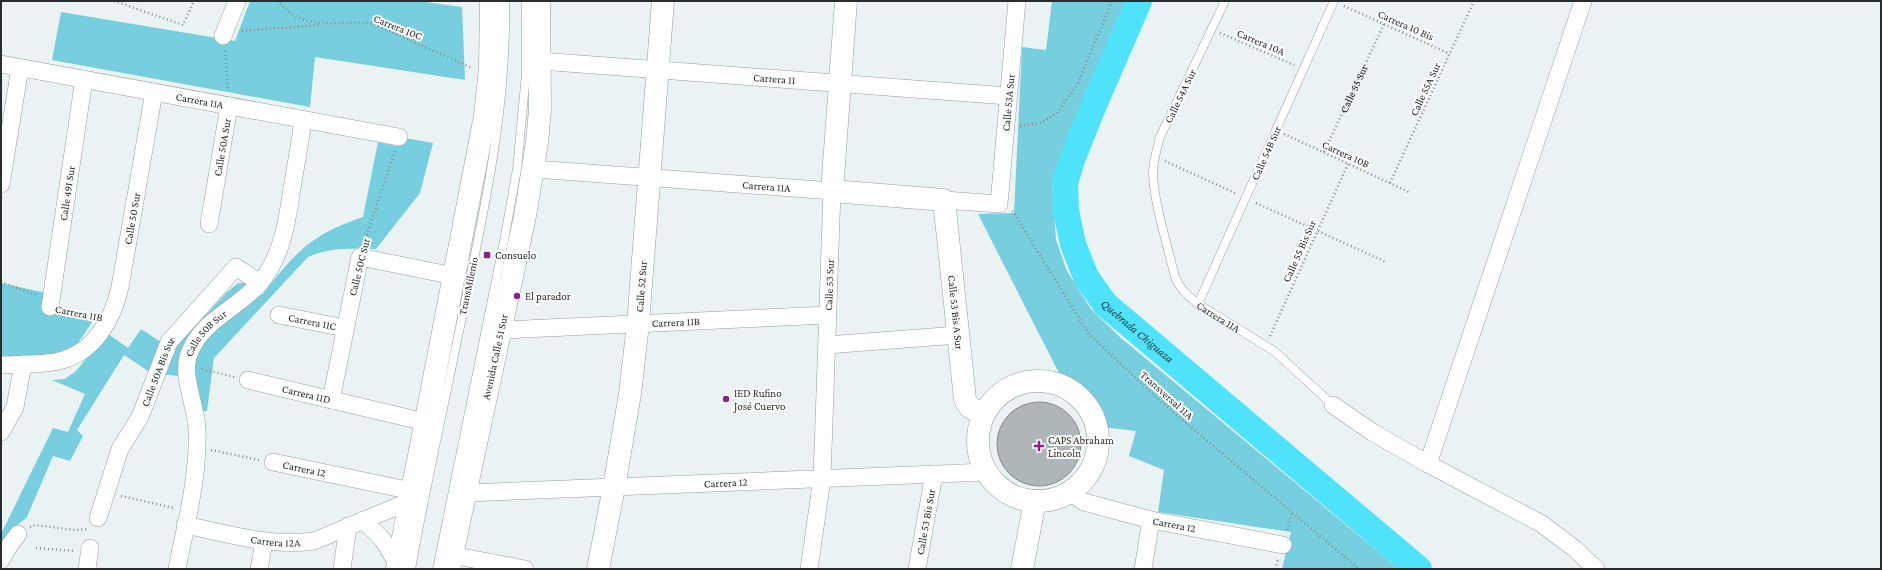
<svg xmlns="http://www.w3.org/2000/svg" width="1882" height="570" viewBox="0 0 1882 570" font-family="'Crimson Pro',serif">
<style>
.green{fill:#76cede}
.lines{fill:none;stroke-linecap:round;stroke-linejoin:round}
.river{stroke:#4ee3fb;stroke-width:26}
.building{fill:#afb6b8;stroke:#83898b}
.lane-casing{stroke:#969d9e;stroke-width:9}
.street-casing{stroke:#969d9e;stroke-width:18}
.secondary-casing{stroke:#969d9e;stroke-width:23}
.primary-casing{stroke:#969d9e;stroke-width:23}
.path{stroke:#888e8e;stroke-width:2.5;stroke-dasharray:1 3;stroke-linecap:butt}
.lane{stroke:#fff;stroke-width:8}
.street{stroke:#fff;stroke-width:17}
.secondary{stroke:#fff;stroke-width:22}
.primary{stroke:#fff;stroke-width:22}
.poi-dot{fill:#8d2286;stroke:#fff;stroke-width:1.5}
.labels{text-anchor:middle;stroke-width:4;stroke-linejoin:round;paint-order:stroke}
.street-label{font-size:11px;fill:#292c2c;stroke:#fff}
.poi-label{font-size:11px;fill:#292c2c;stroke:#fff;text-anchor:start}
.water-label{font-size:12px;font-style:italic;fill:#233c40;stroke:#fff}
</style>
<rect width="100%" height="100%" fill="#eaf2f3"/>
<path class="green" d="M250,1H418L462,7L465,80L315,57L310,107L52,60L61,12L235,41Z
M1052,1H1125L1075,119L1052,186L1056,240L1067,271L1091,309L1121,338L1399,569H1282L1291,532L1158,512L1164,470L1129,456L1136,431L1102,427C1093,402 1084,389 1061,377L978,214L1014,213L1022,47L1046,50Z
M399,137L433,143L420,193L376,249C352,249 330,247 308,257L214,358L207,411H201L196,378L151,373L124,355L77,430L83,436L70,461L53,456L27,517L14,528L1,548V534L53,428L68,432L85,394L52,380L65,379L76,371L107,333L128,348L141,329L173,350L226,293L238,283H247L262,295C296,252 310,235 363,217L378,142L396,146Z
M1,283L46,293L44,309L93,321L78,343L62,355L1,359Z"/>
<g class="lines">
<path class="river" id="s1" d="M1139,1L1091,112L1072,160L1065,183L1066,211L1073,244L1086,277L1105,304L1419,569"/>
</g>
<path class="building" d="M997 444a42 42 0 1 1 84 0a42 42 0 1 1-84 0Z"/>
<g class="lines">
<defs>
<g id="lane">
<path id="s3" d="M1225,1L1160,137C1157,149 1153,161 1153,174C1154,204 1168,247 1175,277C1180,289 1188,296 1198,304L1274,351L1333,405"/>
<path d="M1198,304L1334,1"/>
<path d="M411,569C428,475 449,382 468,288C488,193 507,98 505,1"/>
<path d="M437,569L504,241L517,169L526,74V1"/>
</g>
<g id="street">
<path d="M223,36L237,1"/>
<path id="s4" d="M540,61L1008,96"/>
<path id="s5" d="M1,64L399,137"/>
<path id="s6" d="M534,169L832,191L822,479L809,569"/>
<path d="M1,184L20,68"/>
<path id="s7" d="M944,200L999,204L1017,1"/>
<path id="s8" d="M209,224L229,106"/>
<path id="s9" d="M50,307L84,79"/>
<path id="s10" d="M279,315L345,328"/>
<path id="s11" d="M501,330L828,315"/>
<path d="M827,345L958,335"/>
<path id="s12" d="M1,365C20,364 41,365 59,361C94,353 113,319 120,287L154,92"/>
<path id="s13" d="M248,380L425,422"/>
<path d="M331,400L360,257L454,276"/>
<path d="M1333,405L1372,432L1428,464L1542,524L1575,549L1596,569"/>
<path d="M1,432L15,407L23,364"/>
<path id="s14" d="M273,462L412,491"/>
<path d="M1428,464L1583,1"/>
<path id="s15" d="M1069,492L1084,502L1151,520L1283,545"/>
<path id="s16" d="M466,493L987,472"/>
<path id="s17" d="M98,518L120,449L140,417L169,342L236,267L260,283"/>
<path d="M363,520L383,540L398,565"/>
<path id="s18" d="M185,525C229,534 269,547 314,541L410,501"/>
<path d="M452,555L525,569"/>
<path d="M1,560L9,546L18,534"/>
<path d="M87,569L90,548"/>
<path id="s19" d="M177,569C186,523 199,476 197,428C196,407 182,376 188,357C199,321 236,310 259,284C282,257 287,223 292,188C296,165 300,143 303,120"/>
<path d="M259,569L264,542"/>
<path d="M342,569L348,526"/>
<path id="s20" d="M917,569L934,474"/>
<path d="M1143,569L1151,520"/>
</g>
<g id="secondary">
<path id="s21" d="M846,1L832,191L944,200L965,399C968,409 975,410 984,413"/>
<circle cx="1038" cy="441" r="60"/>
<path id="s22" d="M598,569L614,487L630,394L638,324L663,1"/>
<path d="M1022,569L1035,501"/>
</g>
<g id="primary">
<path d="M397,569L485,116L490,68L491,1"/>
<path id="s23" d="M449,569L525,216L537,143L540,109L539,1"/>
</g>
</defs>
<use href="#lane" class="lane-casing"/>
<use href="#street" class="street-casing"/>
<use href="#secondary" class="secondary-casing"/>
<use href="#primary" class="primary-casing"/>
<g class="path">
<path d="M114,1L183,25L194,1"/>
<path d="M277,1C283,6 288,12 294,15C318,30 348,19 374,24L472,68"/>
<path d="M1344,6L1450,54"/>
<path d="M242,31L319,25"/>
<path d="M1220,33L1294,65"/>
<path d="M225,51L228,91"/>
<path d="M1020,126L1040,123L1057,113L1078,83L1112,1"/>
<path d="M1284,134L1409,192"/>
<path id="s2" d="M1324,152L1384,24"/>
<path d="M1165,161L1237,194"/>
<path d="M1390,183L1474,1"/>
<path d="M1256,203L1386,262"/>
<path d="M1012,211L1014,213L1088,333L1159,400L1359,569"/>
<path d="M364,243L395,151"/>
<path d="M1,282L37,295"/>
<path d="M64,310L93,316"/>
<path d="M1270,336L1348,164"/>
<path d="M202,369L234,377"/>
<path d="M211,450L259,460"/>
<path d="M121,496L174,508"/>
<path d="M30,527L35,525L75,530L87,529"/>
<path d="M1287,530L1292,513"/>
<path d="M36,548L75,551"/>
<path d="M1275,569L1278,560"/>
</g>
<use href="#lane" class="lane"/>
<use href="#street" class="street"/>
<use href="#secondary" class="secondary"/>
<use href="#primary" class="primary"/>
</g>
<g class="poi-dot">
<rect x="483" y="251" width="8" height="8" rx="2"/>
<circle cx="517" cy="296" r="4"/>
<circle cx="726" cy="399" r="4"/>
<path d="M1037 440h4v4h4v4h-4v4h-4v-4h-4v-4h4z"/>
</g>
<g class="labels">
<g class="street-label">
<text transform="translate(1406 25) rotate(24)" y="4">Carrera 10 Bis</text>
<text transform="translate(398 27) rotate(22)" y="4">Carrera 10C</text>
<text transform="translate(1261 42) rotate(23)" y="4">Carrera 10A</text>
<text dy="4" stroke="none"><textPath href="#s4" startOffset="235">Carrera 11</textPath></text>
<text dy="4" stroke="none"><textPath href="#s2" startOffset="70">Calle 55 Sur</textPath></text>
<text transform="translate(1425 89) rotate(-65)" y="4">Calle 55A Sur</text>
<text transform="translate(1180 96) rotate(-64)" y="4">Calle 54A Sur</text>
<text dy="4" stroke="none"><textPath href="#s5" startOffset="202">Carrera 11A</textPath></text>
<text dy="4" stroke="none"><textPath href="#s7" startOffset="157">Calle 53A Sur</textPath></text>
<text dy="4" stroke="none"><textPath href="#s8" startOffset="78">Calle 50A Sur</textPath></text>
<text transform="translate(1266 153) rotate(-66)" y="4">Calle 54B Sur</text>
<text transform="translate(1346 154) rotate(25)" y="4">Carrera 10B</text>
<text dy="4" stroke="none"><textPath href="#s6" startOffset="233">Carrera 11A</textPath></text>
<text dy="4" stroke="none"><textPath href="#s9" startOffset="115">Calle 49I Sur</textPath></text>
<text dy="4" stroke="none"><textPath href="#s12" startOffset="229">Calle 50 Sur</textPath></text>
<text transform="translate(1299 251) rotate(-66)" y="4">Calle 55 Bis Sur</text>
<text transform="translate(359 267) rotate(-76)" y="4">Calle 50C Sur</text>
<text transform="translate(829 285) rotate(-88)" y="4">Calle 53 Sur</text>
<text transform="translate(468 286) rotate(-78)" y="4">TransMilenio</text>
<text dy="4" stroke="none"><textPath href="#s22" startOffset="286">Calle 52 Sur</textPath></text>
<text dy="4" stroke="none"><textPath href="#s21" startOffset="416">Calle 53 Bis A Sur</textPath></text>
<text transform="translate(79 313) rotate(11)" y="4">Carrera 11B</text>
<text dy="4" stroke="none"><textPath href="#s3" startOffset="354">Carrera 11A</textPath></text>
<text dy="4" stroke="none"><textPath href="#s10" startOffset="34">Carrera 11C</textPath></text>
<text dy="4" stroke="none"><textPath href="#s11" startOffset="175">Carrera 11B</textPath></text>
<text dy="4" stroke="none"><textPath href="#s19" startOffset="245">Calle 50B Sur</textPath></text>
<text dy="4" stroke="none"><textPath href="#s23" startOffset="217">Avenida Calle 51 Sur</textPath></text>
<text dy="4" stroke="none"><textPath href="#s17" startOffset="159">Calle 50A Bis Sur</textPath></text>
<text dy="4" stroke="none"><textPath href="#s13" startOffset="60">Carrera 11D</textPath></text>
<text transform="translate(1167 395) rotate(42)" y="4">Transversal 11A</text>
<text dy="4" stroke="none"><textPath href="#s14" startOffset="32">Carrera 12</textPath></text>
<text dy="4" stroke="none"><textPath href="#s16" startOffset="260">Carrera 12</textPath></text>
<text dy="4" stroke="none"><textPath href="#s20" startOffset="48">Calle 53 Bis Sur</textPath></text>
<text dy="4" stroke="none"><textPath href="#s15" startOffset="111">Carrera 12</textPath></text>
<text dy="4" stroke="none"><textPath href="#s18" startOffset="92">Carrera 12A</textPath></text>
</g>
<g class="poi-label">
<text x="495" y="259">Consuelo</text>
<text x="525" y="300">El parador</text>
<text x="734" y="397">IED Rufino<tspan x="734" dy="13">José Cuervo</tspan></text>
<text x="1048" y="444">CAPS Abraham<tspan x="1048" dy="13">Lincoln</tspan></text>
</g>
<g class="water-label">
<text dy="4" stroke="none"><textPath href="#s1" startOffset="369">Quebrada Chiguaza</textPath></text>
</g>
</g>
<rect width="1882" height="570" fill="none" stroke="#292c2c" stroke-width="4"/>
</svg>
